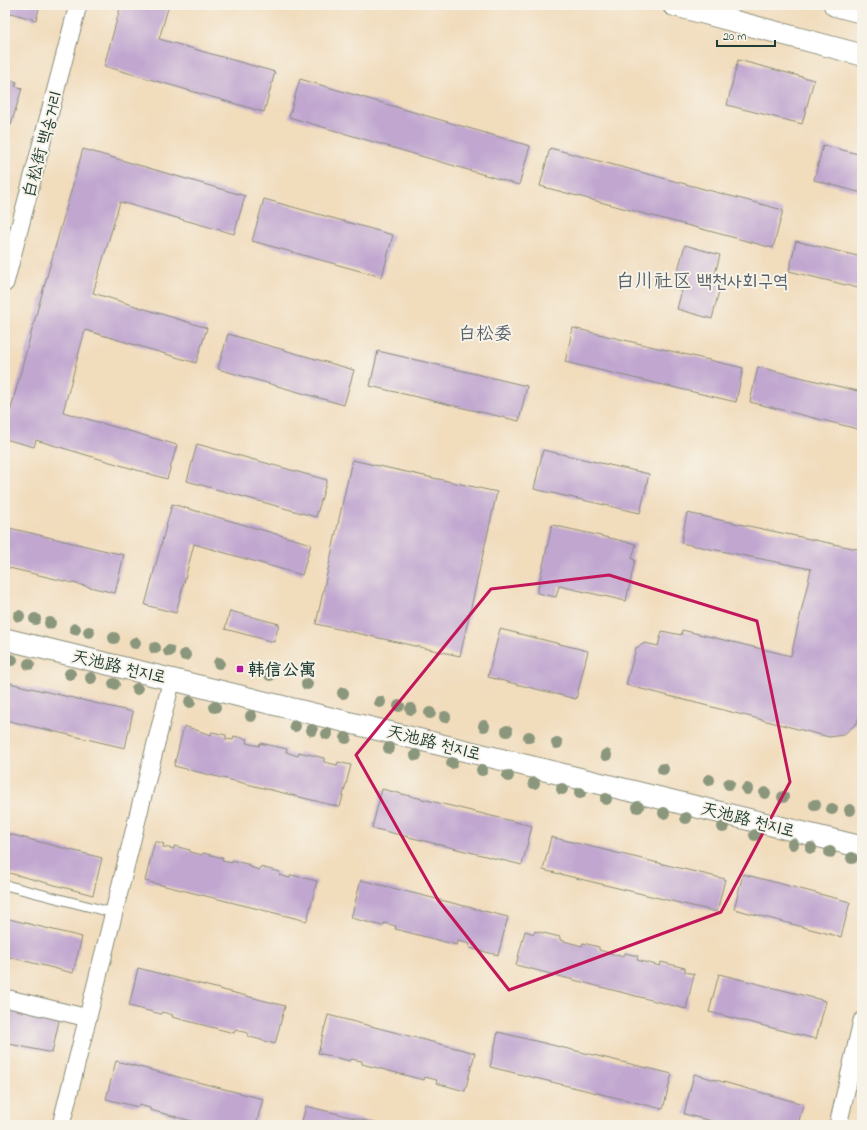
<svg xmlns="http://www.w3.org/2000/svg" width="867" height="1130" viewBox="0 0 867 1130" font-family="'Indie Flower','LXGW WenKai TC','Poor Story',sans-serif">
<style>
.building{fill:#c1a7d0}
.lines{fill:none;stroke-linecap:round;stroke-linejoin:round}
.service-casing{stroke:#888c78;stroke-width:11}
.minor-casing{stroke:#888c78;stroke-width:19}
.tertiary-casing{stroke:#888c78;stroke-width:23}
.primary-casing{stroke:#888c78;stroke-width:24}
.service{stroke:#fff;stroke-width:9}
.minor{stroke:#fff;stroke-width:17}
.tertiary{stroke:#fff;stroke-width:21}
.primary{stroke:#fff;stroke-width:22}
.tree{fill:#8b977c}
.marked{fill:none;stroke:#c2185b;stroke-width:3;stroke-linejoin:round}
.poi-dot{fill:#b5179e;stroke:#f7f3e8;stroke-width:1.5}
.labels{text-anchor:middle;stroke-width:4;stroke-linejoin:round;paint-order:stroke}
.street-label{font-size:17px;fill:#1f3d34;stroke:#f7f3e8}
.poi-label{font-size:17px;font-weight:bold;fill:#1f3d34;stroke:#f7f3e8;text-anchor:start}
.neighbourhood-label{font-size:18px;fill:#58626b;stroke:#f7f3e8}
.quarter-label{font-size:19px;fill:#58626b;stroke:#f7f3e8}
</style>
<rect width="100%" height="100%" fill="#f7f3e8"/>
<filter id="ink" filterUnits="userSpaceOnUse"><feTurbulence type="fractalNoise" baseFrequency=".025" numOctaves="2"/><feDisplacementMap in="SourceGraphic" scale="8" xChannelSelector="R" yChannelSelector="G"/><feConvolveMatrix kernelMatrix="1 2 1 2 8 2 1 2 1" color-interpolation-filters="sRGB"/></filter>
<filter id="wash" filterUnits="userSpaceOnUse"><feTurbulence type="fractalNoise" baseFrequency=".012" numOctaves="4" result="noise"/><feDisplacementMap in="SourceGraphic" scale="16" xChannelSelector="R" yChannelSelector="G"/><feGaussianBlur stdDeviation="0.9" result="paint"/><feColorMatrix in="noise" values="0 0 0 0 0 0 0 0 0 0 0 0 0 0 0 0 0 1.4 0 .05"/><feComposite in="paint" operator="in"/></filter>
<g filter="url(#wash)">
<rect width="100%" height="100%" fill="#f1dcbc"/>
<g id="blocks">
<path class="building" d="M5,5H40L36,20L11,13L10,15L5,14Z
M121,5H169L159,39L275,72L264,112L104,66Z
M738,60L814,80L802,124L727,105Z
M5,78L17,82L15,86L22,88L11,125L5,124Z
M300,79L530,146L519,185L289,117Z
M823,145L862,155V193L814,180Z
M550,148L783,210L773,248L540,186Z
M83,149L245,196L234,234L120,202L93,293L207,328L196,363L85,330L63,412L177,445L167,479L36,440L34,447L5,439V431L36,315Z
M264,199L393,235L382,277L252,241Z
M796,241L862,257V289L789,271Z
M685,245L720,255L713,281L721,283L712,319L677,309L682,290L673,288Z
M573,328L743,368L736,402L565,362Z
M228,334L354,370L344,405L218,369Z
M378,351L527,386L519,421L370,386Z
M758,367L862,392V430L750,402Z
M197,444L327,480L316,517L187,481Z
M543,450L649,474L640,513L534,489Z
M352,460L497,492L460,656L316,624Z
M172,504L311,544L302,575L194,544L176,613L145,605Z
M687,513L862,550V708L857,723L843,735L829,737L626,685L636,648L645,643L658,646L662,631L681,635L682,630L791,656L811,569L681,543Z
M552,525L636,544L632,559L635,560L626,601L559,586L556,597L537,593Z
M5,527L124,555L115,593L5,567Z
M230,611L279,624L274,642L225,629Z
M500,629L588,651L576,699L488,677Z
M5,682L133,712L125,748L5,720Z
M184,726L211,735L212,732L226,735V739L233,740L234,736L247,739L246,743L259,746L260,743L287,749L286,752L298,756L299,752L324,758V762L337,765L338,762L351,765L340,807L174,766Z
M382,789L532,826L522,865L372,828Z
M5,833L102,858L93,895L5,872Z
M551,837L725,879L717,912L543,870Z
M155,841L164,844L163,847L174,849V846L190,850V852L202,855L203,853L223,858L222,861L232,863V860L250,865V867L259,870L260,867L280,872L279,875L290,878L291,875L317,881L307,921L145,881Z
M743,874L850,902L841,937L734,909Z
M361,880L508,917L498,955L469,948L470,944L458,941L457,945L395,929L396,926L384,923L383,926L351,918Z
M5,918L82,937L73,973L5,956Z
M525,931L534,934L535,931L560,937V940L582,946L583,943L599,947V950L624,957L625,953L638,956L637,960L660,966L661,962L685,968V972L694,974L686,1009L516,965Z
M138,968L285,1006L275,1044L247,1036L248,1033L235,1030L234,1033L172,1017L173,1015L162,1012L161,1014L129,1006Z
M719,974L826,1001L816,1039L709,1012Z
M5,1000L60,1016L52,1053L5,1043Z
M328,1015L475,1053L465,1091L436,1083L437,1080L425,1077L424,1080L362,1064V1061L351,1059L350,1061L318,1053Z
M498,1032L672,1074L663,1109L490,1067Z
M116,1061L263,1099L256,1125H222L213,1123L212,1125H207L150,1110V1108L139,1105L138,1107L106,1099Z
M694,1074L803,1104L798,1125H727L684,1114Z
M306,1106L379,1124V1125H301Z"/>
</g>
</g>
<g filter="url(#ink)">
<use href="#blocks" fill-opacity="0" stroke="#888c78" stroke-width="1"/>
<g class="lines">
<defs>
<path id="service" d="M5,885L114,913"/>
<path id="minor" d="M5,283L78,5
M5,998L88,1018
M61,1125L172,679
M838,1125L862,1021"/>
<path id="tertiary" d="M673,5L862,55
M5,639L862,847"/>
<path id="primary" d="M835,5L862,12"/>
</defs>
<use href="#service" class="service-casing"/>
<use href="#minor" class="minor-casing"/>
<use href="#tertiary" class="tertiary-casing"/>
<use href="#primary" class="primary-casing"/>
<use href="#service" class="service"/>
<use href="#minor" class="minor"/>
<use href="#tertiary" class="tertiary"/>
<use href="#primary" class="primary"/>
</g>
<g class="tree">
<circle cx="19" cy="616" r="6"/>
<circle cx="35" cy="619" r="6"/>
<circle cx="50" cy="623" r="6"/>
<circle cx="75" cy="629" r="6"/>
<circle cx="89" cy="632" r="6"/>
<circle cx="114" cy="638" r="6"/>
<circle cx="135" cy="643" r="6"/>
<circle cx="155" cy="648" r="6"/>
<circle cx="169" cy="651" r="6"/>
<circle cx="185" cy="655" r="6"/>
<circle cx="12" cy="660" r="6"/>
<circle cx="219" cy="663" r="6"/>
<circle cx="29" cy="664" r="6"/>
<circle cx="70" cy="674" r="6"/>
<circle cx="270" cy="675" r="6"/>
<circle cx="91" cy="678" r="6"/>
<circle cx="114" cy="684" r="6"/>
<circle cx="307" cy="684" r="6"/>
<circle cx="137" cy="689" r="6"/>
<circle cx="343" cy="693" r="6"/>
<circle cx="190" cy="702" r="6"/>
<circle cx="380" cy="702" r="6"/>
<circle cx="399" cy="706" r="6"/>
<circle cx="215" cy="707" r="6"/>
<circle cx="411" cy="709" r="6"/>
<circle cx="430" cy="713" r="6"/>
<circle cx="251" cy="716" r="6"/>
<circle cx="445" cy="717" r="6"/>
<circle cx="295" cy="726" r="6"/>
<circle cx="484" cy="726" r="6"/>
<circle cx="312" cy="730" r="6"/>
<circle cx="507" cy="731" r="6"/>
<circle cx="327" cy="734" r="6"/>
<circle cx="529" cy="737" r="6"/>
<circle cx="346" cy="738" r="6"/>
<circle cx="557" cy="743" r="6"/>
<circle cx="389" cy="748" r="6"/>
<circle cx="416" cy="755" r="6"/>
<circle cx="606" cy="755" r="6"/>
<circle cx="452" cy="763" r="6"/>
<circle cx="663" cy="769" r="6"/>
<circle cx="482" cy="770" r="6"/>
<circle cx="508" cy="776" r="6"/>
<circle cx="709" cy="780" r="6"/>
<circle cx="534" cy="783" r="6"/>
<circle cx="729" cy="784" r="6"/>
<circle cx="562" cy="789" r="6"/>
<circle cx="747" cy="789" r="6"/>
<circle cx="580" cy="793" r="6"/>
<circle cx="765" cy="793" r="6"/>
<circle cx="783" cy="797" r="6"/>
<circle cx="606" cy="799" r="6"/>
<circle cx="815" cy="805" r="6"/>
<circle cx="638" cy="807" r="6"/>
<circle cx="832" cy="809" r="6"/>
<circle cx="850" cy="810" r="6"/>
<circle cx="664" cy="813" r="6"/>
<circle cx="686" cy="818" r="6"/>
<circle cx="723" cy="827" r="6"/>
<circle cx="755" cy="835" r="6"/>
<circle cx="793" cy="844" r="6"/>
<circle cx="811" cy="848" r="6"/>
<circle cx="830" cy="852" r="6"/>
<circle cx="852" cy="858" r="6"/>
</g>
</g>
<path class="marked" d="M609,575L757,621L790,782L721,912L509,990L438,900L356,755L491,589Z"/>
<rect class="poi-dot" x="236" y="665" width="8" height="8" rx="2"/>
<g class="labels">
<g class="street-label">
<text transform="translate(42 144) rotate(-75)" y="6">白松街 백송거리</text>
<text transform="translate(119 666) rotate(13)" y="6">天池路 천지로</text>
<text transform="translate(434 742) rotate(14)" y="6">天池路 천지로</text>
<text transform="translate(748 819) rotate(14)" y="6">天池路 천지로</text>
</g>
<g class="poi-label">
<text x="248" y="675">韩信公寓</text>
</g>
<g class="neighbourhood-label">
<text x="485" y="339">白松委</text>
</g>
<g class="quarter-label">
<text x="702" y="287">白川社区 백천사회구역</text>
</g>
</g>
<rect width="867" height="1130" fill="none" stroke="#f7f3e8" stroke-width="20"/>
<path d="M717 40v6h58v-6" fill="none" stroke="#1f3d34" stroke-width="2"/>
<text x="723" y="40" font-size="12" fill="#1f3d34" stroke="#f7f3e8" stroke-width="3" paint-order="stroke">20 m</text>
</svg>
